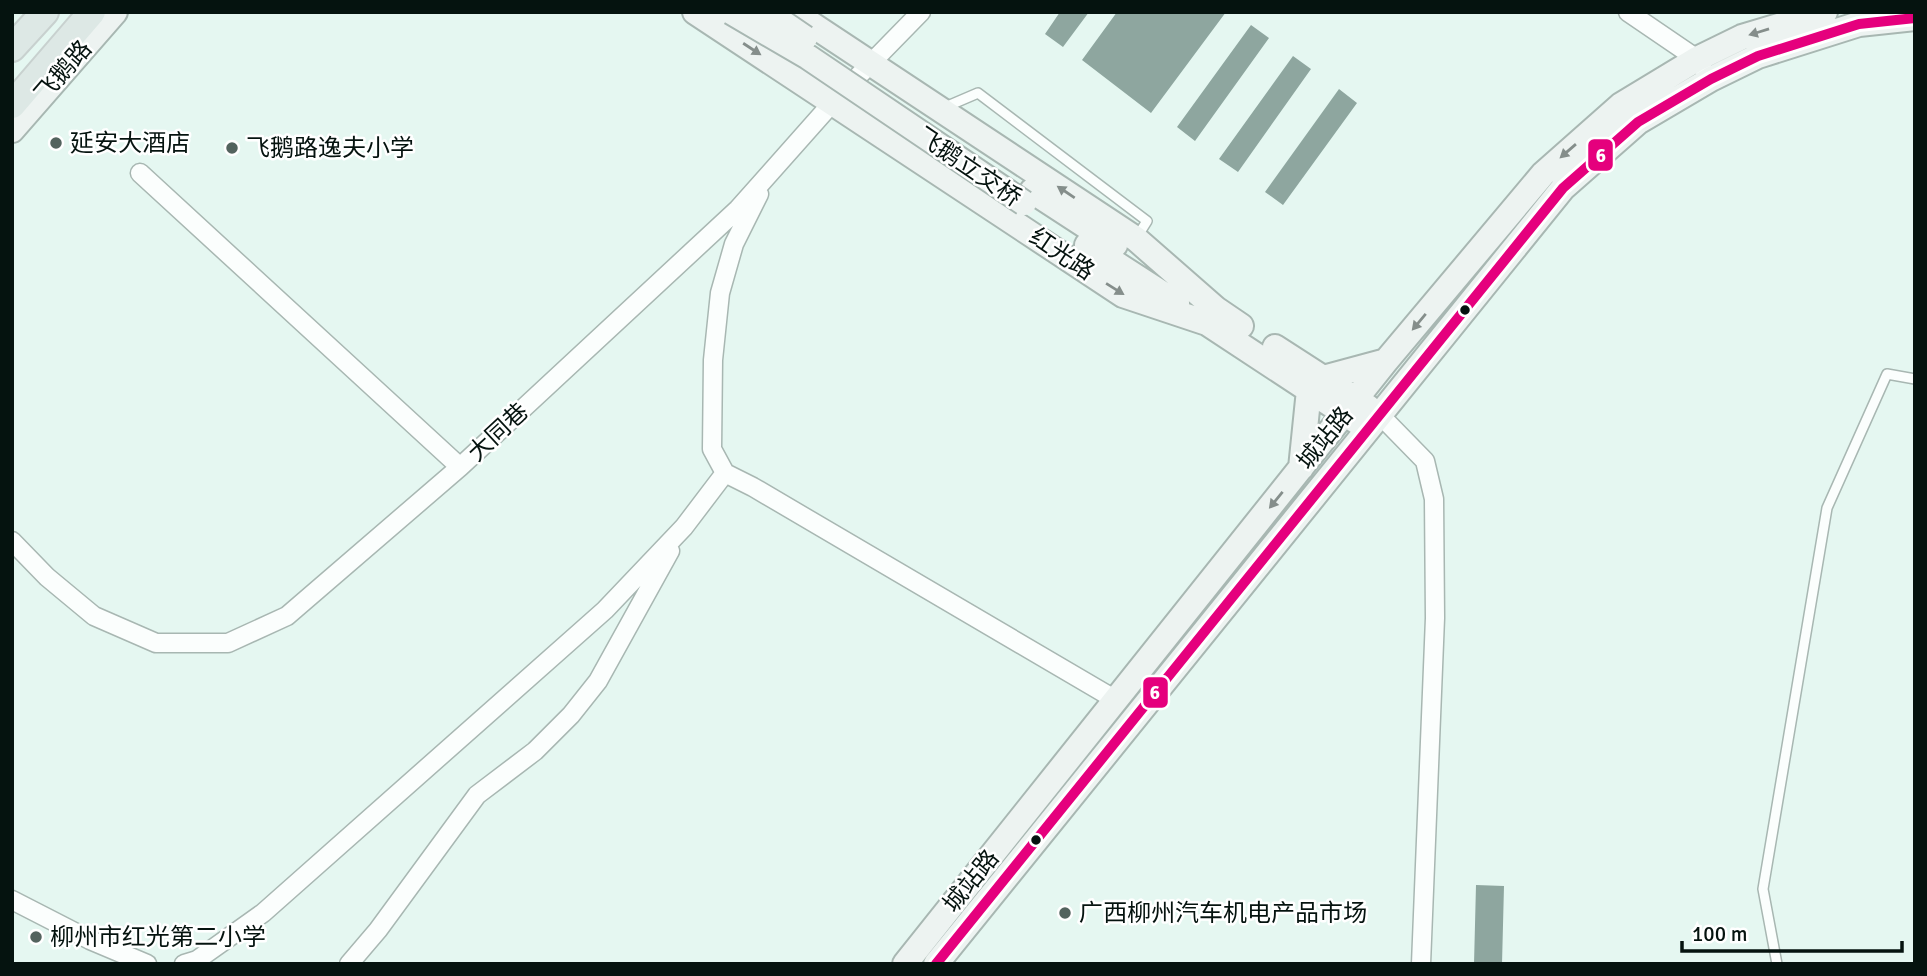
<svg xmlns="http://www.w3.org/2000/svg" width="1927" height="976" viewBox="0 0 1927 976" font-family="Signika,'Noto Sans SC',sans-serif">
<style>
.building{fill:#8ea69f}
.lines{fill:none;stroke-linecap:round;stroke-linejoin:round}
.lane-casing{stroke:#a8b7b2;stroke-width:12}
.street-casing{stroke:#a8b7b2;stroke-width:21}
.secondary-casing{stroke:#a8b7b2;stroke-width:28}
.primary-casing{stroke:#c8d1cf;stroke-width:30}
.lane{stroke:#fbfefd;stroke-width:9}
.street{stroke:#fbfefd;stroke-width:18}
.secondary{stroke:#edf3f1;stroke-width:24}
.primary{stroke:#dde8e5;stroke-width:26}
.secondary-bridge-casing{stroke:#a8b7b2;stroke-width:28;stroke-linecap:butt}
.secondary-bridge{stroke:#edf3f1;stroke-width:24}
.bus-1-casing{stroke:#fff;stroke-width:16}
.bus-1{stroke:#e5007d;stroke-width:10}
.oneway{fill:#858e8b}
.poi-dot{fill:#53635e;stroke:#fff;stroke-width:2.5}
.bus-dot{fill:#05130f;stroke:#fff;stroke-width:2.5}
.labels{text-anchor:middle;stroke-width:5;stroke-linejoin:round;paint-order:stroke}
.street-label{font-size:24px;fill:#05130f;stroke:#fff}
.poi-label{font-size:24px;fill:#05130f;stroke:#fff;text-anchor:start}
.line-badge{stroke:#fff;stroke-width:2.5}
.badge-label{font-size:19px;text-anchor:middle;font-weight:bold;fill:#fff}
</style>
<rect width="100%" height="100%" fill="#e5f7f1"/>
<path class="building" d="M1060,12H1089L1063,47L1045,34Z
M1117,12H1226L1151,113L1082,60Z
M1251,25L1269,38L1195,141L1177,127Z
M1293,56L1311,69L1238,172L1219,159Z
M1339,89L1357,103L1283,205L1265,192Z
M1476,885L1504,886L1502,964H1474Z"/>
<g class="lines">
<defs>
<path id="lane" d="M943,108L978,93L1147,221L1137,237
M1777,964L1763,889L1827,508L1887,374L1915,379"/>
<path id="street" d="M1628,12L1697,59L1702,67
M140,173L460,467
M1380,415L1425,461L1434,499L1435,618L1421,964
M725,473L753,487L1116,700
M12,541L47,577L94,616L156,643H228L287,616L460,467L738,209L833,102L921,12
M12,900L90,940L147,964
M184,964L197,960L263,913L605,610L684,527L725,473L712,449L713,360L720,293L734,244L759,194
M349,964L378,930L477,795L535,751L571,715L598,681L670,551"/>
<path id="secondary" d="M695,12L1123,295L1207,323L1359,423
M793,12L1136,239L1216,309L1241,326
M12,130L115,12
M1032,191L1115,245
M1087,245L1177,303
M1275,347L1368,407
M1323,378L1386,361
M1301,468L1309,390
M905,964L1386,361L1543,174L1621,105L1697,59L1742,37L1825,12
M936,964L1563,188L1638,122L1711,79L1758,56L1859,24L1915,18"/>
<path id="primary" d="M12,48L45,12
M12,105L92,12"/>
</defs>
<use href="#lane" class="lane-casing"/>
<use href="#street" class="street-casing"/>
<use href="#secondary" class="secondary-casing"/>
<use href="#primary" class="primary-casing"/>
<use href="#lane" class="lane"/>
<use href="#street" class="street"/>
<use href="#secondary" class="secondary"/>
<use href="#primary" class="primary"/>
<defs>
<path id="secondary-bridge" d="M731,12L808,57L1024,203
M767,12L805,38"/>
</defs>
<use href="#secondary-bridge" class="secondary-bridge-casing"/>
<use href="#secondary-bridge" class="secondary-bridge"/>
<defs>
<path id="bus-1" d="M936,964L1563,188L1638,122L1711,79L1758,56L1859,24L1915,18"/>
</defs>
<use href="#bus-1" class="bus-1-casing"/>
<use href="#bus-1" class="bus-1"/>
</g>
<defs><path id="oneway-solid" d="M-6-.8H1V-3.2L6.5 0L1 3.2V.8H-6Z" transform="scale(1.75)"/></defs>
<g class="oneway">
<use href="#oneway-solid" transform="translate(1759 32) rotate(163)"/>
<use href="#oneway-solid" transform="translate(752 49) rotate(33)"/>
<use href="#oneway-solid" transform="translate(1568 151) rotate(139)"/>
<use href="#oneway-solid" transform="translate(1066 192) rotate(-146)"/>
<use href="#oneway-solid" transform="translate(1115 289) rotate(32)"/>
<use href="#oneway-solid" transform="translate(1419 322) rotate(130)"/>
<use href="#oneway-solid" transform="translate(1276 500) rotate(129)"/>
</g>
<g class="poi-dot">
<circle cx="56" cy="143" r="7"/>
<circle cx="232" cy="148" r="7"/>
<circle cx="1065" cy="913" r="7"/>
<circle cx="36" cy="937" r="7"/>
</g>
<g class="bus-dot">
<circle cx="1465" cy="310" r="6"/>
<circle cx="1036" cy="840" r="6"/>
</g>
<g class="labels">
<g class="street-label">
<text transform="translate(63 71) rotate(-49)" y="8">飞鹅路</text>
<text transform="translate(969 167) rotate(34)" y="8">飞鹅立交桥</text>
<text transform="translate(1062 254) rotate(34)" y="8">红光路</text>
<text transform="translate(498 432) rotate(-43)" y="8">大同巷</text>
<text transform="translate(1325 438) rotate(-51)" y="8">城站路</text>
<text transform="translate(971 881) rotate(-51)" y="8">城站路</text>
</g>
<g class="poi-label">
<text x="70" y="151">延安大酒店</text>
<text x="246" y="156">飞鹅路逸夫小学</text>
<text x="1079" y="921">广西柳州汽车机电产品市场</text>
<text x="50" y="945">柳州市红光第二小学</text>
</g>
</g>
<g class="line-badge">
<rect x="1587" y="138" width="27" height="34" rx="7" fill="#e5007d"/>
<rect x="1142" y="676" width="27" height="33" rx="7" fill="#e5007d"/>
</g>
<g class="badge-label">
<text x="1601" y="162">6</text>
<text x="1155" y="699">6</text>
</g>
<rect width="1927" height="976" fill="none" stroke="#05130f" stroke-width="28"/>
<path d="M1682 941v10h220v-10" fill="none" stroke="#05130f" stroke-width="3.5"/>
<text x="1692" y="941" font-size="21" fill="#05130f" stroke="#ffffff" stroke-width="5" paint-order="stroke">100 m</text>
</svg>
